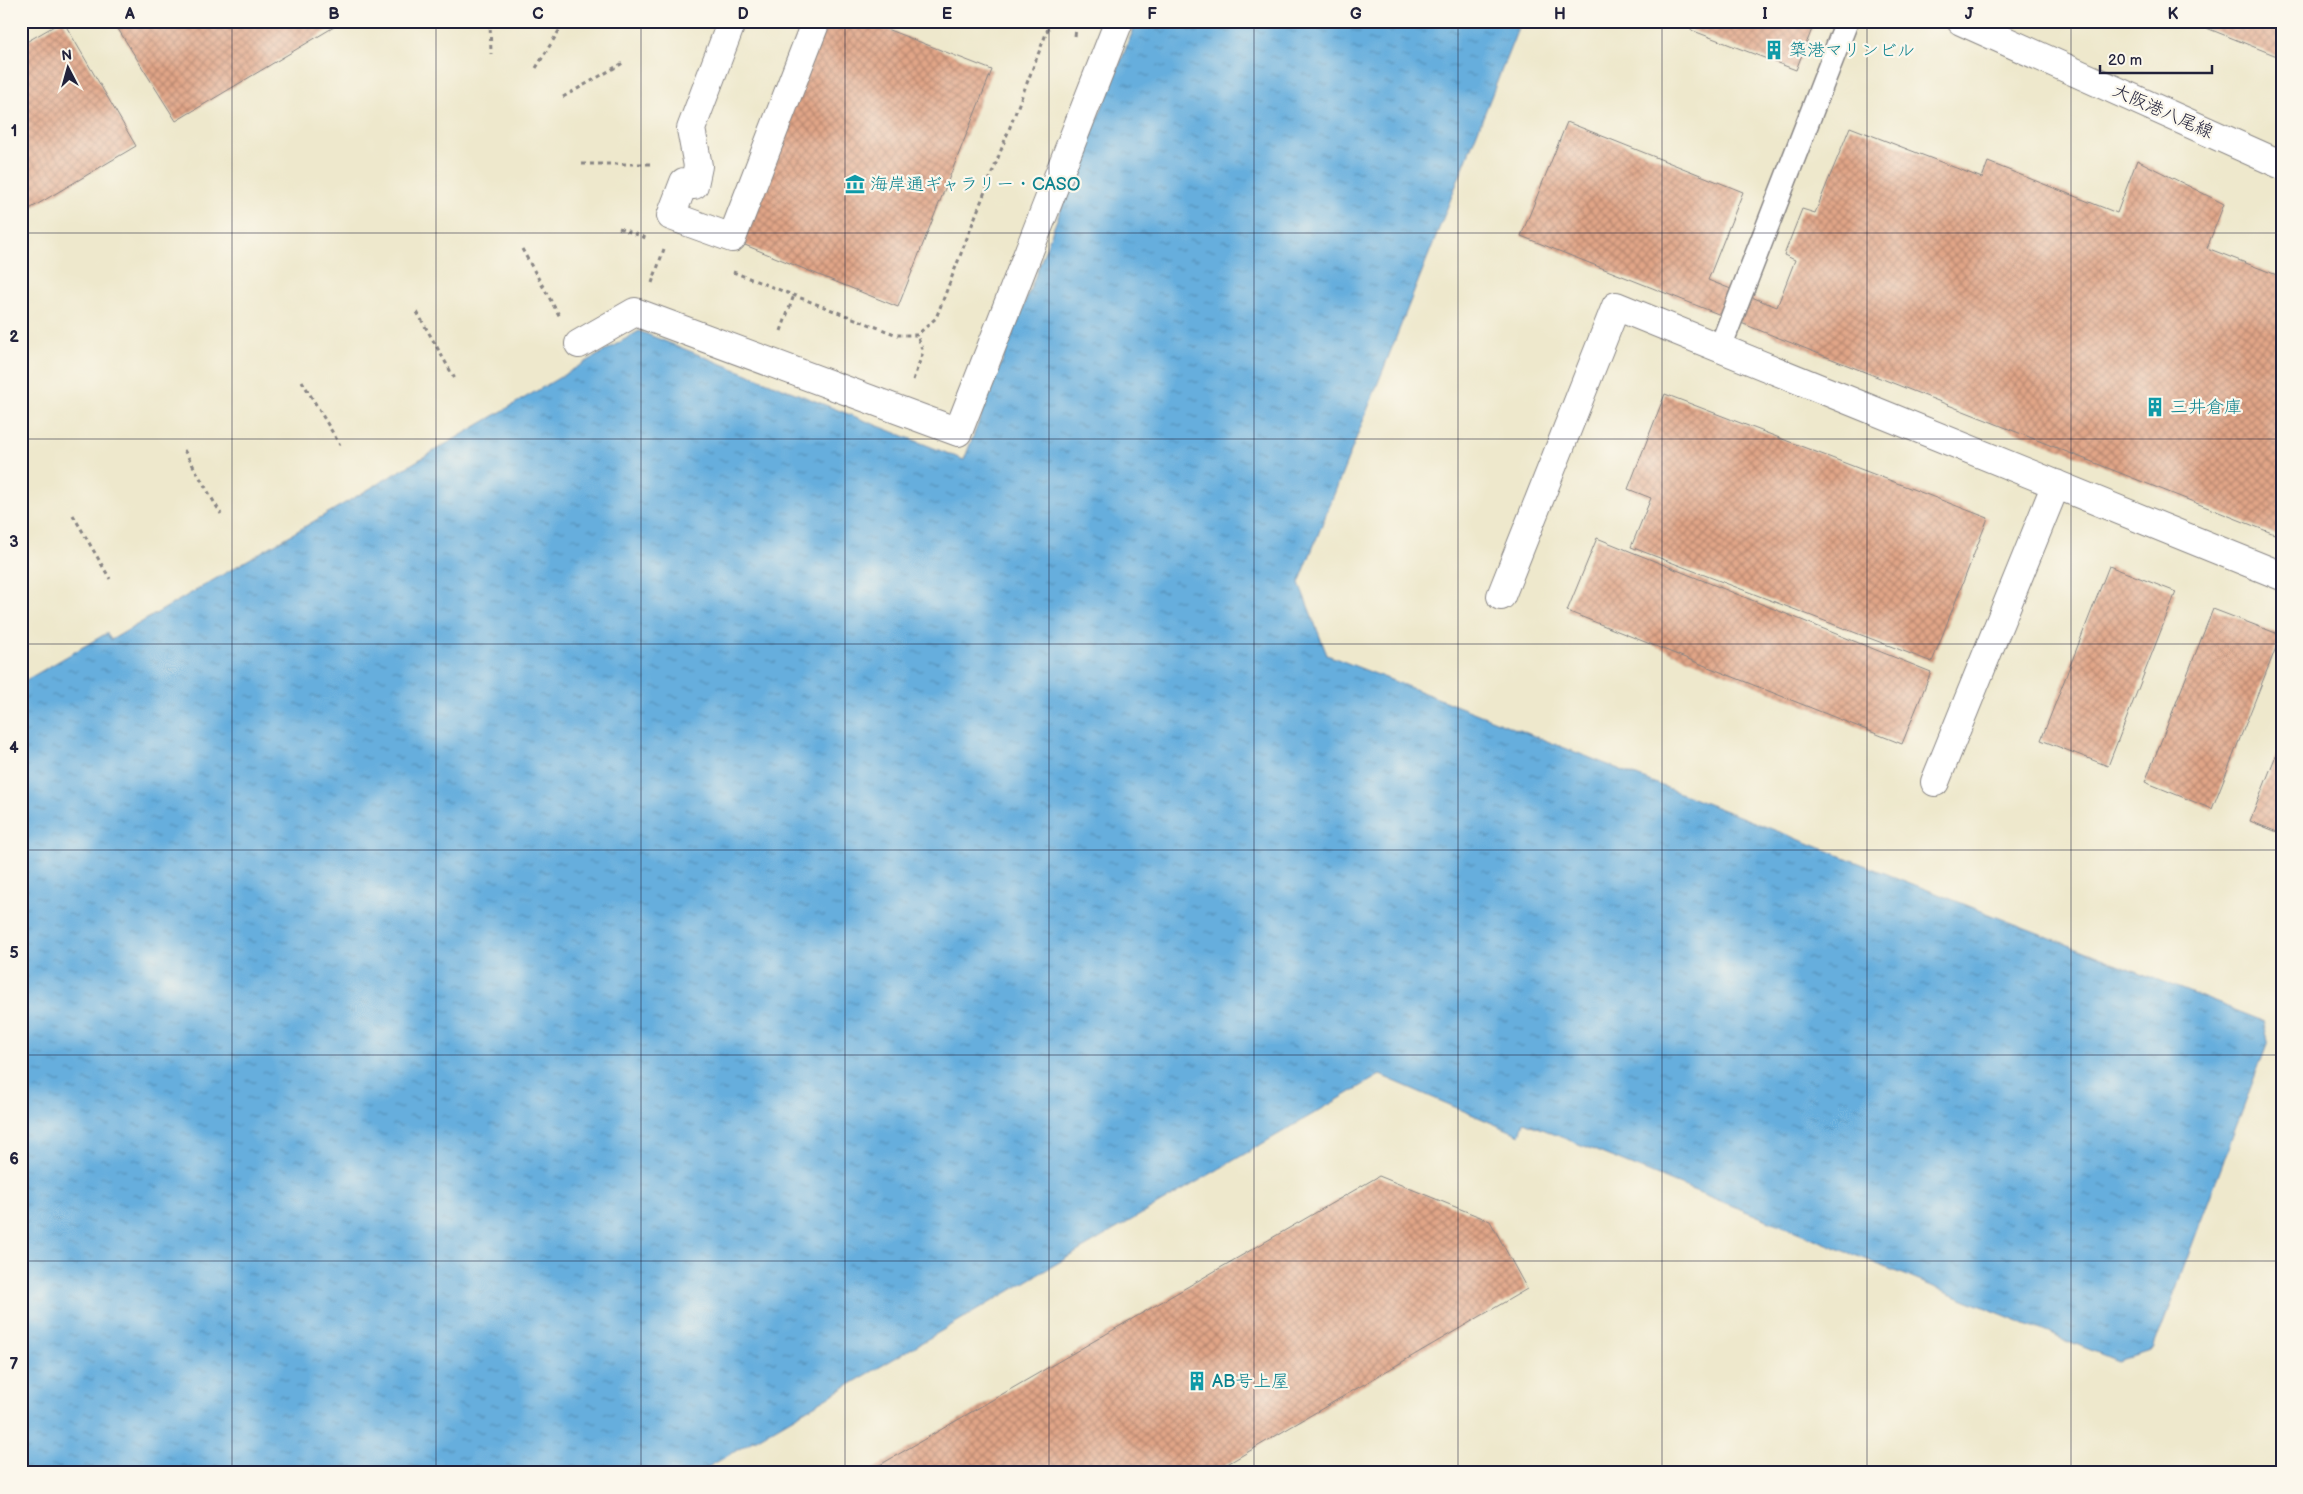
<svg xmlns="http://www.w3.org/2000/svg" width="2303" height="1494" viewBox="0 0 2303 1494" font-family="'Balsamiq Sans','Klee One',sans-serif">
<style>
.water{fill:url(#water-ripples);stroke:#44688c}
.building{fill:url(#building-cross-hatch)}
.lines{fill:none;stroke-linecap:round;stroke-linejoin:round}
.service-casing{stroke:#888584;stroke-width:25}
.pedestrian-casing{stroke:#888584;stroke-width:30}
.minor-casing{stroke:#888584;stroke-width:30}
.primary-casing{stroke:#888584;stroke-width:30}
.path{stroke:#888584;stroke-width:3;stroke-dasharray:4 4;stroke-linecap:butt}
.service{stroke:#fff;stroke-width:22}
.pedestrian{stroke:#fff;stroke-width:28}
.minor{stroke:#fff;stroke-width:28}
.primary{stroke:#fff;stroke-width:28}
.grid{fill:none;stroke:#22223b;stroke-width:1;stroke-opacity:0.55}
.labels{text-anchor:middle;stroke-width:4.5;stroke-linejoin:round;paint-order:stroke}
.culture-label{font-size:18px;fill:#0d838f;stroke:#fbf7ec;text-anchor:start}
.street-label{font-size:18px;fill:#22223b;stroke:#fbf7ec}
.neatline{fill:none;stroke:#22223b;stroke-width:2}
.grid-label{font-size:16px;text-anchor:middle;font-weight:bold;fill:#22223b}
</style>
<defs>
<pattern id="water-ripples" width="26" height="14" patternUnits="userSpaceOnUse" patternTransform="scale(1.25)"><rect width="26" height="14" fill="#66aedd"/><path d="M2 4q2-2 4 0t4 0M15 11q2-2 4 0t4 0" fill="none" stroke="#548db4"/></pattern>
<pattern id="building-cross-hatch" width="8" height="8" patternUnits="userSpaceOnUse" patternTransform="scale(1.25)"><rect width="8" height="8" fill="#e1a587"/><path d="M0 0l8 8M0 8l8-8" fill="none" stroke="#b68670"/></pattern>
</defs>
<rect width="100%" height="100%" fill="#fbf7ec"/>
<filter id="ink" filterUnits="userSpaceOnUse"><feTurbulence type="fractalNoise" baseFrequency=".02" numOctaves="2"/><feDisplacementMap in="SourceGraphic" scale="10" xChannelSelector="R" yChannelSelector="G"/><feConvolveMatrix kernelMatrix="1 2 1 2 8 2 1 2 1" color-interpolation-filters="sRGB"/></filter>
<filter id="wash" filterUnits="userSpaceOnUse"><feTurbulence type="fractalNoise" baseFrequency=".0096" numOctaves="4" result="noise"/><feDisplacementMap in="SourceGraphic" scale="20" xChannelSelector="R" yChannelSelector="G"/><feGaussianBlur stdDeviation="1.12" result="paint"/><feColorMatrix in="noise" values="0 0 0 0 0 0 0 0 0 0 0 0 0 0 0 0 0 1.4 0 .05"/><feComposite in="paint" operator="in"/></filter>
<g filter="url(#wash)">
<rect width="100%" height="100%" fill="#eee8cc"/>
<path class="water" d="M1137,21H1521L1299,583L1327,655L2263,1021L2268,1041L2153,1350L2118,1361L1524,1122L1520,1135L1380,1075L698,1473H21V683L107,633L111,640L639,331L964,460L1063,204Z"/>
<g id="blocks">
<path class="building" d="M63,21L136,146L21,214V45Z
M113,21H344L176,121Z
M827,21H866L992,70L898,307L740,243Z
M1694,21H1792L1812,29L1796,70L1691,30Z
M2189,21H2282V58Z
M1567,122L1743,192L1708,280L1777,307L1795,260L1784,255L1802,209L1815,213L1850,127L1982,178L1988,162L2117,213L2137,160L2224,204L2207,248L2282,277V537L1521,236Z
M1665,394L1988,518L1932,662L1631,547L1651,498L1628,489Z
M1597,538L1931,672L1902,744L1567,611Z
M2109,566L2176,592L2108,766L2041,740Z
M2213,609L2281,635L2212,809L2145,782Z
M2282,740V834L2250,821Z
M1379,1176L1490,1221L1527,1289L1212,1473H866Z"/>
</g>
</g>
<g filter="url(#ink)">
<use href="#blocks" fill-opacity="0" stroke="#888584" stroke-width="1"/>
<g class="lines">
<defs>
<path id="service" d="M1720,348L1847,21"/>
<path id="pedestrian" d="M732,21L691,129L698,166L694,185L684,182L671,216L732,238L816,21
M579,344L635,312L958,432L1119,21"/>
<path id="minor" d="M1501,596L1616,306L2282,576
M1935,782L2056,484"/>
<path id="primary" d="M1961,21L2282,165"/>
</defs>
<use href="#service" class="service-casing"/>
<use href="#pedestrian" class="pedestrian-casing"/>
<use href="#minor" class="minor-casing"/>
<use href="#primary" class="primary-casing"/>
<path class="path" d="M490,21L491,54
M1075,36L1077,21
M536,68L565,21
M563,97L623,63
M582,164H654
M619,228L646,238
M522,249L560,317
M733,272L897,335H917L936,318L1051,21
M652,283L664,249
M417,312L455,379
M781,331L794,295
M913,380L923,352L917,335
M302,381L340,445
M184,450L221,514
M73,515L110,579"/>
<use href="#service" class="service"/>
<use href="#pedestrian" class="pedestrian"/>
<use href="#minor" class="minor"/>
<use href="#primary" class="primary"/>
</g>
</g>
<path class="grid" d="M232,21V1473M436,21V1473M641,21V1473M845,21V1473M1049,21V1473M1254,21V1473M1458,21V1473M1662,21V1473M1867,21V1473M2071,21V1473M21,233H2282M21,439H2282M21,644H2282M21,850H2282M21,1055H2282M21,1261H2282"/>
<defs>
<symbol id="building-bare" viewBox="-9 -9 18 18"><path d="M-4-6H4V6H1V3H-1V6H-4ZM-2.5-4.3h1.7v1.8h-1.7ZM.8-4.3h1.7v1.8H.8ZM-2.5-1h1.7V.8h-1.7ZM.8-1h1.7V.8H.8Z" fill="#0f9aa8" stroke="#fbf7ec" stroke-width="2.5" paint-order="stroke"/></symbol>
<symbol id="museum-bare" viewBox="-9 -9 18 18"><path d="M0-6L6-3V-2H-6V-3ZM-5-1h2V3h-2ZM-1-1h2V3h-2ZM3-1h2V3H3ZM-6 4H6V6H-6Z" fill="#0f9aa8" stroke="#fbf7ec" stroke-width="2.5" paint-order="stroke"/></symbol>
</defs>
<g fill-rule="evenodd">
<use href="#building-bare" x="1760" y="36" width="28" height="28"/>
<use href="#museum-bare" x="841" y="170" width="28" height="28"/>
<use href="#building-bare" x="2141" y="393" width="28" height="28"/>
<use href="#building-bare" x="1183" y="1367" width="28" height="28"/>
</g>
<g class="labels">
<g class="culture-label">
<text x="1789" y="56">築港マリンビル</text>
<text x="870" y="190">海岸通ギャラリー・CASO</text>
<text x="2170" y="413">三井倉庫</text>
<text x="1212" y="1387">AB号上屋</text>
</g>
<g class="street-label">
<text transform="translate(2163 111) rotate(24)" y="6">大阪港八尾線</text>
</g>
</g>
<rect width="2303" height="1494" fill="none" stroke="#fbf7ec" stroke-width="55"/>
<g transform="translate(68 68) rotate(354)" stroke="#fbf7ec" stroke-width="4" paint-order="stroke">
<path d="M0-4L9 19L0 12L-9 19Z" fill="#22223b"/>
<text y="-8" font-size="14" font-weight="bold" text-anchor="middle" fill="#22223b">N</text>
</g>
<path d="M2100 65v8h112v-8" fill="none" stroke="#22223b" stroke-width="2.5"/>
<text x="2108" y="65" font-size="15" fill="#22223b" stroke="#fbf7ec" stroke-width="4" paint-order="stroke">20 m</text>
<rect x="28" y="28" width="2248" height="1438" class="neatline"/>
<g class="grid-label">
<text x="130" y="19">A</text>
<text x="334" y="19">B</text>
<text x="538" y="19">C</text>
<text x="743" y="19">D</text>
<text x="947" y="19">E</text>
<text x="1152" y="19">F</text>
<text x="1356" y="19">G</text>
<text x="1560" y="19">H</text>
<text x="1765" y="19">I</text>
<text x="1969" y="19">J</text>
<text x="2173" y="19">K</text>
<text x="14" y="136">1</text>
<text x="14" y="342">2</text>
<text x="14" y="547">3</text>
<text x="14" y="753">4</text>
<text x="14" y="958">5</text>
<text x="14" y="1164">6</text>
<text x="14" y="1369">7</text>
</g>
</svg>
